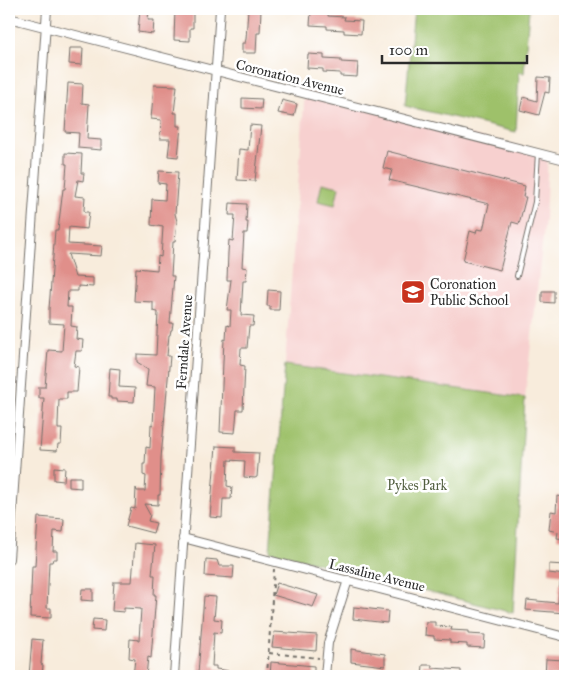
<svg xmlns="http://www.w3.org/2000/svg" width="574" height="685" viewBox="0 0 574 685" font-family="'IM FELL Great Primer',serif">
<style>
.built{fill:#f7d0cf}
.green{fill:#9ec16b;stroke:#64764b}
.building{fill:#e08f8a}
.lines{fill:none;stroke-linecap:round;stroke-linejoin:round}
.service-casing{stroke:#736f69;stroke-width:6}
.minor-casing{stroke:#736f69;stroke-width:10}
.path{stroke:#736f69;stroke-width:2;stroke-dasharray:4 4;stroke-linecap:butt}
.service{stroke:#fff;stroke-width:4}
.minor{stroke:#fff;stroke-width:8}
.labels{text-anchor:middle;stroke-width:5;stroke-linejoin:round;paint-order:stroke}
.street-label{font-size:14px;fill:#2b2b2b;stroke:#fff}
.poi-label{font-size:14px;fill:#2b2b2b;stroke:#fff;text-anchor:start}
.park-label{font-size:14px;fill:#536041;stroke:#fff}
</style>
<rect width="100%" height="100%" fill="#fff"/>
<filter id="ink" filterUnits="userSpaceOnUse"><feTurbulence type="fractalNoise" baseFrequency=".02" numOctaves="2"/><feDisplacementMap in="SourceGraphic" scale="10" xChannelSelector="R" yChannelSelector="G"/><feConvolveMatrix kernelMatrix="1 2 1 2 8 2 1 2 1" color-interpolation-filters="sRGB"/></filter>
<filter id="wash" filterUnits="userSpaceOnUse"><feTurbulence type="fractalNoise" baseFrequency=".0096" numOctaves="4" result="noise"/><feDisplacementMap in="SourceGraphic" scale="20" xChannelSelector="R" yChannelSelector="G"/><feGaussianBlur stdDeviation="1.12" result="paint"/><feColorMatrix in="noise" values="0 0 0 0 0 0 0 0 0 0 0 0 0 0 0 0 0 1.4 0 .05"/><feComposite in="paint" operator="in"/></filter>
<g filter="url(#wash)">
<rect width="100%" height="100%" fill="#f8ecdc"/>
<path class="built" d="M305,91L548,155L545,218L525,398L285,365Z"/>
<path class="green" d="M414,9H529L524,73L519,72L516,132L405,106Z
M322,183L339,187L335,205L318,201Z
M285,365L525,398L513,613L270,551Z"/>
<g id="blocks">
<path class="building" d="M140,9H149L148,20H154L153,34L138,32Z
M175,9H193V28H190V41L174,40Z
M248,9H261L260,33H257L256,53H242V43H245L246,39Z
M311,12L328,13V16L345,17L344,20L362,21L361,34L344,33V30L327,29V26L310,25Z
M70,48H83L82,65L69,64Z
M308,54L324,55V59L341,60V62L358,63L357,77L340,76V73L323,72V69L307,68Z
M538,77L550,78L549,93L545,92L539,115L520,110L523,97L537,101Z
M68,83L83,84L82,103L89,104L87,139L101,140V150L78,148L79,133L65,132Z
M154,85L177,86L174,113H177V126H181L178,157L168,156L170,139H160L161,120L151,119Z
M242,98L262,99L261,109L242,108Z
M282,100L297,104L294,116L278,113Z
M250,125L261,126L255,181L237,180L239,149L248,150Z
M387,151L525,186L523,197H526L519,224L512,222L500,270L463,261L470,231L476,233L477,229L483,230L489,204L389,180L392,170L383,168Z
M65,153L82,154L81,173H84L83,181L78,180L75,196L85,197L84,210L85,212H89L87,229L69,227L68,244L102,246L101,256L68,254L75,277L93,278V287L78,286V291H68L67,307H72L71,326L77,327L76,339L83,340L82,351H76L74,366L79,367L77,392H67V399H59L58,424V429H62L61,444H58L57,451L40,450L44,398H39V387H45L48,350L62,351L64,324L49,323V309L55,230H58L63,189H65L67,164H65Z
M159,171L178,172L175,214L177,221L175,242H173L171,276H174L170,323H173L172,330H171L170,335H169L167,356H170L161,458L160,495H158V505L144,504L150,515L148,521L156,523L153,533L126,526L131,508L135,509L136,488L137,491H145L146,476L143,475V464H145L146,447L150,448L151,424L153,425L155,387L146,386L148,369L137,362V354L156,355L158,312L153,311V302L134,301L136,268L157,270L158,256L161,257L163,227L151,225L152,199L165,200L166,184L158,183Z
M230,203L247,204L246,222H248L247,233H244L242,267L247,268L246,281H243L241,315L254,316L253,326H249L247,348H241L240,365L245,366L243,410H237L235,433L220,432L224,339L226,340L227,325L230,326L231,310H227L231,280H227L228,253L229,240L233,241L235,215H229Z
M268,290L280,291L279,310H270V306H267Z
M542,291H554V303L542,302Z
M110,368L120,369L119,387L135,388L134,402L117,401V399H111V397H108Z
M216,446L235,447V452L259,453L257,477L255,478L244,477L245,461L228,460L227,486L232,487L231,499H223L222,518L210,517Z
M54,467L65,468L64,481L54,480Z
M69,477H81V488L69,487Z
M557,496L565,497L564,530H565V539L557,538L558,532L549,530L551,511L556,512Z
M38,517L64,519L63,532L54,531L53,551H57V559H53L52,562H49L47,608H51V618L30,617L32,566H35Z
M135,543L155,545L152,575H155L154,595H156L151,658L148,657L146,676H133L135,659L129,658L130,639L139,640L141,609L124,608V612L112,611L114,582H132Z
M206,559L217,560L219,566H234L233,578L205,576Z
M549,564L565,565V575L549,573Z
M277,583L318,595L313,607L273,595Z
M560,583L565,584V613L526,610L527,600L558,603Z
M82,589H93V601L81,600Z
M204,596L216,597L214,619L222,620L221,633L214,632L212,666H216V669L230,671V676H199L198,674Z
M354,607L388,611L387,623L353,619Z
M93,619L105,620L104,631L92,630Z
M426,622H435V626L452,627L451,630L468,631V634L485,635L484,648L467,647V644L450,643V640L434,639V636L425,635Z
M274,632L317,635L316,651L272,647Z
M32,639L43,640L41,664L43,665L42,676H29Z
M351,649L385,654V666L351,662Z
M546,659L565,660L564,676H545Z
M271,662L314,666V676H270Z
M423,665H432V668L461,670V676H422Z"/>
</g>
</g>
<g filter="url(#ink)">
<use href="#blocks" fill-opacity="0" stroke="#736f69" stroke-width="1"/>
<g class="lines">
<defs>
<path id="service" d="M517,276L535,202L538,153"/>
<path id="minor" d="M9,18L565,160
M183,538L565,637
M9,559L47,9
M174,676L220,9
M325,676L328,643L348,580"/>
</defs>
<use href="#service" class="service-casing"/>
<use href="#minor" class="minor-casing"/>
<path class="path" d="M269,653L319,658
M267,676L274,569
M355,676H363"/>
<use href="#service" class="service"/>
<use href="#minor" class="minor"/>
</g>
</g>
<defs>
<symbol id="school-square" viewBox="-11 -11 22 22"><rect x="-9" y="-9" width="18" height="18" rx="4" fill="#c8321e" stroke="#fff"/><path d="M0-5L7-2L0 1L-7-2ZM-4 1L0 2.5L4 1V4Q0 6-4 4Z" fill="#fff"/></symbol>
</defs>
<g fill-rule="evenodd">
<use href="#school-square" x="399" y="278" width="28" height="28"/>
</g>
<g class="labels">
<g class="street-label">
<text transform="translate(290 77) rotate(14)" y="5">Coronation Avenue</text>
<text transform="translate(184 342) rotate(-86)" y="5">Ferndale Avenue</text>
<text transform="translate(377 575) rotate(14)" y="5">Lassaline Avenue</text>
</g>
<g class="poi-label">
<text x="430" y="289">Coronation<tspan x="430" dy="16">Public School</tspan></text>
</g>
<g class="park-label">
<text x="417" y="490">Pykes Park</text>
</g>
</g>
<rect width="574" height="685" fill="none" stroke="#fff" stroke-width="30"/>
<path d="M382 55v8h145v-8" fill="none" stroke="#2b2b2b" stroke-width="2.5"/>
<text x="389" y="55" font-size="15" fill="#2b2b2b" stroke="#ffffff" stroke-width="4" paint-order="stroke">100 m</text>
</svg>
